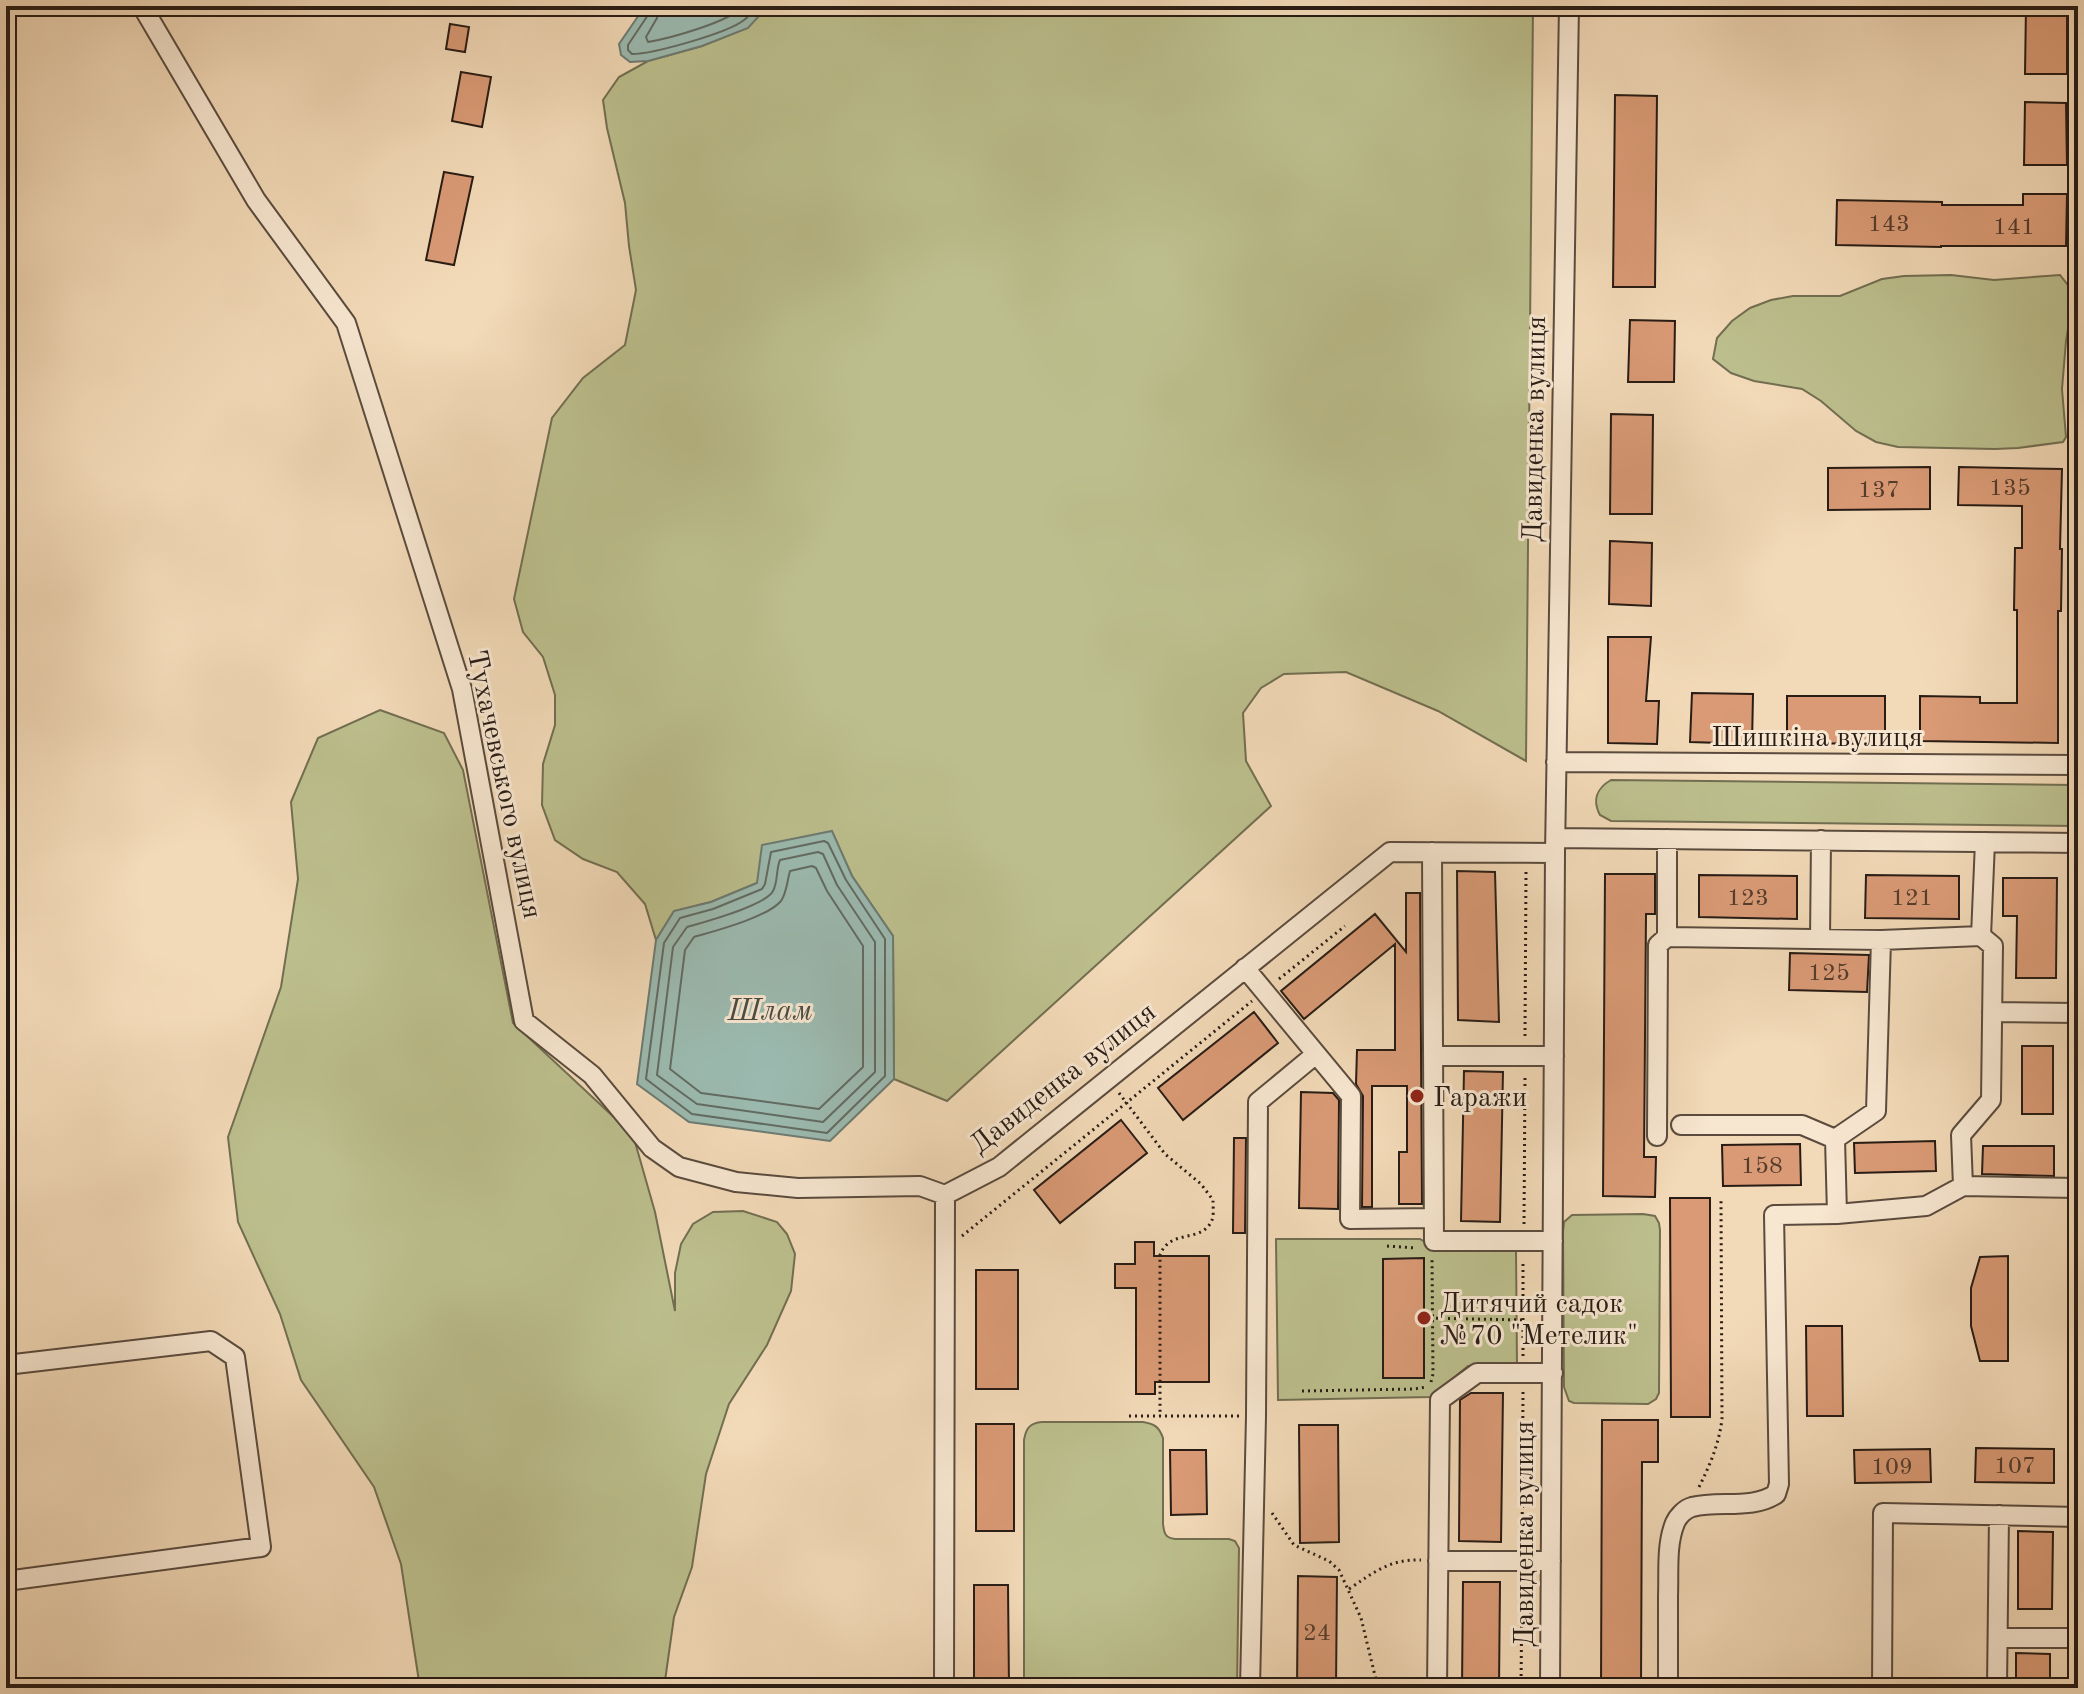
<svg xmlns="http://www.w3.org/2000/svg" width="2084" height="1694" viewBox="0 0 2084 1694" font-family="'Old Standard TT',serif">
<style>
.green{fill:#bcbf8d;stroke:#726e51;stroke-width:2}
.water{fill:#9bbab0;stroke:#6d7b72;stroke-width:2}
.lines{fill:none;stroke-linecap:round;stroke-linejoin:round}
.shore{stroke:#626b62;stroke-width:2}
.building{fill:#d99a75;stroke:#281c15;stroke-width:2}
.minor-casing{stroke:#5a4b3e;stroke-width:22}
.path{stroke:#281c15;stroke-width:3;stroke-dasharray:2 4;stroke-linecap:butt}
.minor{stroke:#f7e6d0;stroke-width:18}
.poi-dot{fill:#8f2418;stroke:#f7e6d0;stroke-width:3}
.labels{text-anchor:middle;stroke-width:6;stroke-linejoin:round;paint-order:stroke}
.number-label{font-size:24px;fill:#543c2d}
.street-label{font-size:28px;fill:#281c15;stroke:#f7e6d0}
.poi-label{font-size:28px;fill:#281c15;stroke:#f7e6d0;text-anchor:start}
.water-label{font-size:30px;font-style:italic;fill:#4a4b44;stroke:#f7e6d0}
</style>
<rect width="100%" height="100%" fill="#f2d9b7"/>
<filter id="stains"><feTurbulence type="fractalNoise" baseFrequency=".0025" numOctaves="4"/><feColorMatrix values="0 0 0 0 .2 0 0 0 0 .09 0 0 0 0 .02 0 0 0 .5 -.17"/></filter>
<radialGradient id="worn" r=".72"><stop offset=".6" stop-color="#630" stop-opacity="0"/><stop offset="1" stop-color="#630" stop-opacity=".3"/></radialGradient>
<path class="green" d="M768,6H1533L1526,761L1438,711L1346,672L1284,674L1261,688L1243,713L1246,761L1271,806L947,1101L894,1079L893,936L852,876L832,832L757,883L711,902L674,911L656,940L645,904L617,872L583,859L555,840L542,805L543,764L555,725V695L543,657L523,632L514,599L552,418L583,378L625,345L636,290L629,246L625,203L607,128L603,100L619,77L648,61L702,46L747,28Z
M1951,275L1994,280L2060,275L2074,293L2066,341L2062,389L2066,437L2063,442L2018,448L1995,449L1898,447L1876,442L1856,431L1821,401L1802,389L1754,381L1731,373L1713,359L1717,338L1732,321L1750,308L1771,300L1793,296H1840L1882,279L1904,276Z
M380,710L444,733L463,770L513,1023L633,1135L655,1212L675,1311V1273L681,1244L693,1224L713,1212L743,1211L777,1222L787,1234L795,1254L791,1291L767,1345L729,1404L706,1474L692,1567L674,1617L664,1688H420L401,1564L374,1487L301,1380L280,1314L238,1222L228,1137L281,987L298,879L291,802L318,738Z
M1611,780L2075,785C2080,796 2080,815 2076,826L1611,821L1600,815C1592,800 1597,788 1611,780Z
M1643,1214L1655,1216L1659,1223L1660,1230L1659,1393L1656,1399L1648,1404L1574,1403L1569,1401L1564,1387L1563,1232L1564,1222L1572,1215Z
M1276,1239H1420L1435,1248L1516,1250L1517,1366H1468L1431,1397L1278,1400Z
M1042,1422H1143C1155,1424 1159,1427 1163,1438V1524C1164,1533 1165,1538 1175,1539H1229L1235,1541L1239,1548L1237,1688H1024V1440C1026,1428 1030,1423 1042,1422Z"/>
<path class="water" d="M641,6H768L748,28L702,46L648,61L630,62L621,55L619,44L641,12Z
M832,831L852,876L893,936L894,1079L830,1141L689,1122L637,1084L656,940L674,911L711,902L757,883L762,845Z"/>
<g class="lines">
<path class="shore" d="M648,6V15L628,45V50L632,54C653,54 728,33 744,20C749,17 753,10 757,6
M659,6L657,18L646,37L648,42C671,38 729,22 744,6
M824,841L828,843L846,880L885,939V1076L827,1133L692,1114L646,1079L664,943L680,918L713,909L762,889L765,884L771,852Z
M818,852L823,854L837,885L875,942V1072L823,1122L697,1104L657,1075L673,947L687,927C704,922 765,906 773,891C778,882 776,869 780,860Z
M812,866L816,868L827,891L863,946V1067L819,1109L701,1093L670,1069L685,950L694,937C715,931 768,917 781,901C787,892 787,881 790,871Z"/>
</g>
<path class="building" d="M2026,6H2067V74H2025Z
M450,24L469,27L465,52L446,49Z
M461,72L491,77L482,127L452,121Z
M1615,95L1657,96L1655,287H1613Z
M2025,102L2066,103L2067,165H2024Z
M444,172L473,177L454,265L426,260Z
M2023,194H2067L2066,246H1941V247L1836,245L1837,200L1942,202V205H2023Z
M1630,320L1675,321L1674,382H1628Z
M1611,414L1653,415L1652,514H1610Z
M1930,467V509L1828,510V468Z
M1959,467L2062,469L2060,549H2062L2061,611H2058V743L1920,741V696L1980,697V703H2017V610H2014L2015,548H2022V506L1958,505Z
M1610,541L1652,543L1651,606L1609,604Z
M1608,637H1651L1646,701H1659L1657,744L1608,743Z
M1692,693L1753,694L1752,744L1690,742Z
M1787,696H1885V744L1787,743Z
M1457,871L1495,872L1499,1022L1458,1020Z
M1605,874H1655V914H1646L1644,1157H1656L1655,1197L1603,1196Z
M1699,875L1797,876V919L1699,917Z
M1866,875L1959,876V919L1865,918Z
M2003,878H2057L2056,978H2016L2017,916H2003Z
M1406,893H1420L1422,1204H1399V1152H1407V1086H1372V1207H1362L1363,1096L1356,1084L1357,1050H1395V944L1304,1019L1281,991L1375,914L1406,952Z
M1790,953L1869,955L1867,992L1789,990Z
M1254,1012L1278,1043L1183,1120L1158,1088Z
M2022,1046H2053V1114H2022Z
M1464,1071L1503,1072L1500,1222L1461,1221Z
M1301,1092L1333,1093L1339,1100L1338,1209L1299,1208Z
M1121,1120L1147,1153L1060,1223L1034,1190Z
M1234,1138H1246L1245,1233H1233Z
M1935,1141L1936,1171L1855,1173L1854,1143Z
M1800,1144L1801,1185L1723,1186L1722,1145Z
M1983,1146H2054V1176L1982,1174Z
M1670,1198H1710V1417H1671Z
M1135,1242H1154V1256H1209V1382H1155V1394H1136V1288H1115V1264H1135Z
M2008,1256V1361H1980L1971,1326V1288L1980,1257Z
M1424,1258V1378H1383V1259Z
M976,1270H1018V1389H976Z
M1806,1326H1842L1843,1416H1807Z
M1471,1393H1503L1501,1542L1459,1541L1460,1400Z
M1602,1420H1658V1462H1642L1641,1688H1601Z
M976,1424H1014V1531H976Z
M1299,1425H1338L1339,1542L1300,1543Z
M1976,1448L2054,1449V1483L1975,1482Z
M1930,1449L1931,1482L1855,1483L1854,1450Z
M1170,1450H1206L1207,1514L1171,1515Z
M2018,1531L2053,1532L2052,1609H2018Z
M1298,1576L1337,1577L1336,1688H1297Z
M1463,1582H1500L1499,1688H1462Z
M974,1585H1008L1009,1688H974Z
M2016,1653L2050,1654V1688H2016Z"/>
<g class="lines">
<defs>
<path id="minor" d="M142,6L256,200L346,323L462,689L524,1021L592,1075L652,1148L679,1167L736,1182L798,1188L920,1186L945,1195
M1556,762L2078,765
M1556,838L2078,843
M1667,839V937
M1432,852L1434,1241H1553
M1820,939L1821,840
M1245,968L1351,1096L1350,1219L1434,1218
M1992,1012L2078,1013
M1433,1056H1554
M1681,1125H1802L1835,1139
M1657,1136L1658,945L1667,937L1881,940
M1963,1186L1961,1135L1991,1100L1993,946L1981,936
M945,1195L999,1167L1390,852L1555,853
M1837,1214L1926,1206L1963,1186L2078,1188
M6,1365L211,1341L235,1357L261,1547L6,1581
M1438,1561H1551
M1998,1638H2078
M944,1688L945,1195
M1250,1688L1256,1416L1258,1102L1316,1054
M1437,1688L1440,1400L1477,1373H1553
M1550,1688L1555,853L1569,6
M1668,1688C1668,1657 1668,1627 1668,1596C1669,1572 1666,1545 1675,1523C1678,1516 1685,1509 1692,1507C1719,1500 1752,1510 1776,1494L1779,1484L1774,1215L1837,1214L1835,1139L1876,1111L1881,940L1981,936L1985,842
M1882,1688L1883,1513L2078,1517
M1997,1688L1999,1515"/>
</defs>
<use href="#minor" class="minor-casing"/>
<path class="path" d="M1279,979L1345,926
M1525,1036L1526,872
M1119,1093L1165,1154L1201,1184L1213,1200C1213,1206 1214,1215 1212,1220C1202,1244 1170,1228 1160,1255V1416
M1524,1224L1525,1076
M962,1236L1252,1001
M1387,1246L1416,1248
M1424,1318L1523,1320
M1523,1356V1260
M1431,1382L1433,1374L1432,1258
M1302,1391L1414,1389L1426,1387
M1129,1416H1240
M1699,1487C1710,1465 1719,1444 1722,1419L1721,1199
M1272,1513L1294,1545L1329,1561L1339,1570L1361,1618L1378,1688
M1522,1544L1523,1392
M1349,1589C1374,1572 1390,1559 1421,1560
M1521,1688L1522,1580"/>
<use href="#minor" class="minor"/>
</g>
<g class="poi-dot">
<circle cx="1417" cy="1096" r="8"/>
<circle cx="1424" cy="1318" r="8"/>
</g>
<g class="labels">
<g class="number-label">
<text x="1889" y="231">143</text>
<text x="2014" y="234">141</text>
<text x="2010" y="495">135</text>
<text x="1879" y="497">137</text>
<text x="1748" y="905">123</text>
<text x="1912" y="905">121</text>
<text x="1829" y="980">125</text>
<text x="1762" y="1173">158</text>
<text x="2015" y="1473">107</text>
<text x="1892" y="1474">109</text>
<text x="1317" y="1640">24</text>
</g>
<g class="street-label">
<text transform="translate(1533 429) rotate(-89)" y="10">Давиденка вулиця</text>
<text x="1817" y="746">Шишкiна вулиця</text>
<text transform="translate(506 784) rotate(78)" y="10">Тухачевського вулиця</text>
<text transform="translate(1062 1077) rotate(-38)" y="10">Давиденка вулиця</text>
<text transform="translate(1523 1534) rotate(-90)" y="10">Давиденка вулиця</text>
</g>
<g class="poi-label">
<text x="1433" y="1106">Гаражи</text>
<text x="1440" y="1312">Дитячий садок<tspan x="1440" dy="32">№70 "Метелик"</tspan></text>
</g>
<g class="water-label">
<text x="770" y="1020">Шлам</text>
</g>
</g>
<rect width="2084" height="1694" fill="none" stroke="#f2d9b7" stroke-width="32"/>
<rect x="8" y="8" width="2068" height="1678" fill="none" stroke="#281c15" stroke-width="4"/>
<rect x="16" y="16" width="2052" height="1662" fill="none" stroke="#281c15" stroke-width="2"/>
<rect width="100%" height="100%" filter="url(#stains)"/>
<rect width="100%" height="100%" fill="url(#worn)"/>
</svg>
